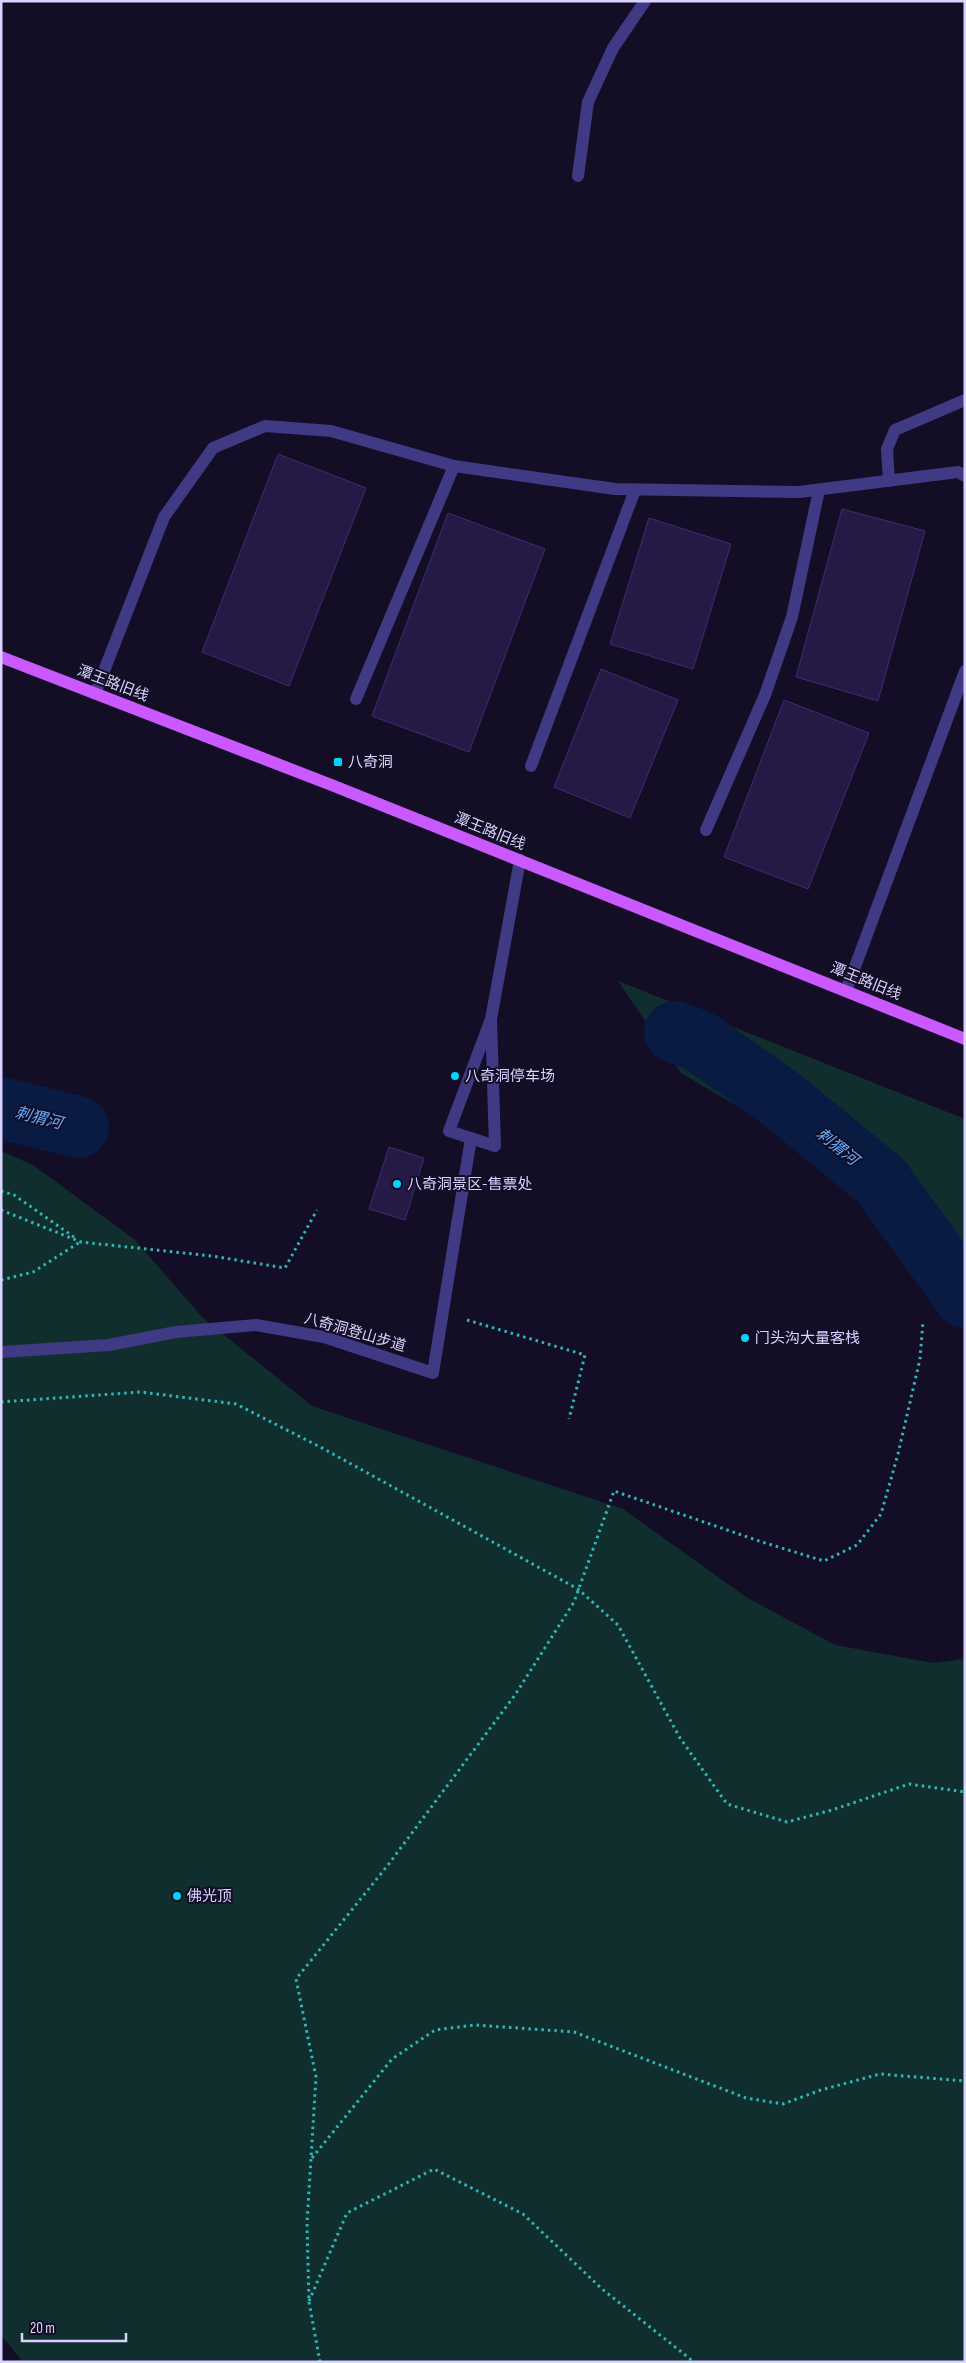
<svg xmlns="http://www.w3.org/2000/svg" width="966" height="2363" viewBox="0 0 966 2363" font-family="'Sofia Sans Condensed','Noto Sans SC',sans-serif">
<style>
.green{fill:#112e2f}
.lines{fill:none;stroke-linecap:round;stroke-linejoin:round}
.river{stroke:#091b43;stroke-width:62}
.building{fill:#251a46;stroke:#3d2c72}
.path{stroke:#2db8b7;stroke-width:3;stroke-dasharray:2.5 4;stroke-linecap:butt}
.minor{stroke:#403984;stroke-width:12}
.major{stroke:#ca59ff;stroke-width:12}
.poi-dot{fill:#00d6fd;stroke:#130e25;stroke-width:2}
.labels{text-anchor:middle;stroke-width:4;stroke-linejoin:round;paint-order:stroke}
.street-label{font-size:15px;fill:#dad2ff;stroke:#130e25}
.poi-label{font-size:15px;fill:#dad2ff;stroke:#130e25;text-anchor:start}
.water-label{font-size:16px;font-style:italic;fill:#60adff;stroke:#130e25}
</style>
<rect width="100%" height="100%" fill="#130e25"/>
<path class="green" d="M618,981L965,1119V1280L914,1231L803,1145L681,1073Z
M1,1151L33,1165L135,1240L202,1317L312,1406L623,1509L746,1597L835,1645L933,1663L965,1659V2362H23L1,2335Z"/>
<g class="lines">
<path class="river" d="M675,1032L699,1041L781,1099L881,1181L965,1297
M1,1108L78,1127"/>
</g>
<path class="building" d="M278,454L366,488L289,686L202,652Z
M842,509L925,531L878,701L796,677Z
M448,513L545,549L469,752L372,716Z
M649,518L731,544L693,669L610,644Z
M601,669L678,700L630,818L554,787Z
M784,700L869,733L808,889L724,857Z
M389,1147L424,1158L405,1220L369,1209Z"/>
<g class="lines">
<path class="path" d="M1,1191L14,1195L74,1237
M1,1210L81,1242L212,1256L285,1268L317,1210
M1,1280L33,1272L80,1242
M467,1320L585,1355L569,1419
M1,1402L141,1392L236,1404L324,1449L578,1589L618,1625L680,1738L727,1804L787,1822L832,1810L909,1784L965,1792
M312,2158L392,2059L435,2030L475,2025L574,2032L746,2098L783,2104L821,2090L880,2074L965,2081
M309,2301L347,2213L434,2169L523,2214L602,2289L694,2362
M320,2362L309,2302L307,2223L316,2077L296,1979L388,1865L515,1695L574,1602L614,1491L762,1542L824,1561L857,1545L881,1514L898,1454L920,1359L923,1321"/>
<path class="minor" d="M578,176L588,102L613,48L645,1
M889,481L887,449L895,430L965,400
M95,694L164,517L213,448L265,426L331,431L454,466L615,489L799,492L958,472L965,476
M356,699L454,466
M531,766L635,490
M706,830L765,695L792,617L819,490
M846,991L965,671
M491,1019L495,1146L449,1131L491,1019L520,860
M1,1352L109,1345L176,1332L256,1325L324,1337L433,1373L471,1138"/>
<path class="major" d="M1,657L334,786L965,1039"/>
</g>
<g class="poi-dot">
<rect x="333" y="757" width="10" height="10" rx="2.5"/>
<circle cx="455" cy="1076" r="5"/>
<circle cx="397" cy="1184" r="5"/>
<circle cx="745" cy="1338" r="5"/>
<circle cx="177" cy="1896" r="5"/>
</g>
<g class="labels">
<g class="street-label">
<text transform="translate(113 683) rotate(21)" y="5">潭王路旧线</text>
<text transform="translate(490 831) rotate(22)" y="5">潭王路旧线</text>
<text transform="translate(866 981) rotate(22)" y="5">潭王路旧线</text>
<text transform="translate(355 1332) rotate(16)" y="5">八奇洞登山步道</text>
</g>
<g class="poi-label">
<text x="348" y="767">八奇洞</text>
<text x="465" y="1081">八奇洞停车场</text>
<text x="407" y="1189">八奇洞景区-售票处</text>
<text x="755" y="1343">门头沟大量客栈</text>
<text x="187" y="1901">佛光顶</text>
</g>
<g class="water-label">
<text transform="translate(39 1117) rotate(14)" y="6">刺猬河</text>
<text transform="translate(838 1146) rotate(39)" y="6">刺猬河</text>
</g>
</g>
<rect width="966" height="2363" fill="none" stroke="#dad2ff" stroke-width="5"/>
<path d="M22 2333v8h104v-8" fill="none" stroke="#dad2ff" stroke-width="2.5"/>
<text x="30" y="2333" font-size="15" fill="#dad2ff" stroke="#130e25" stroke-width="4" paint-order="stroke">20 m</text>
</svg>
